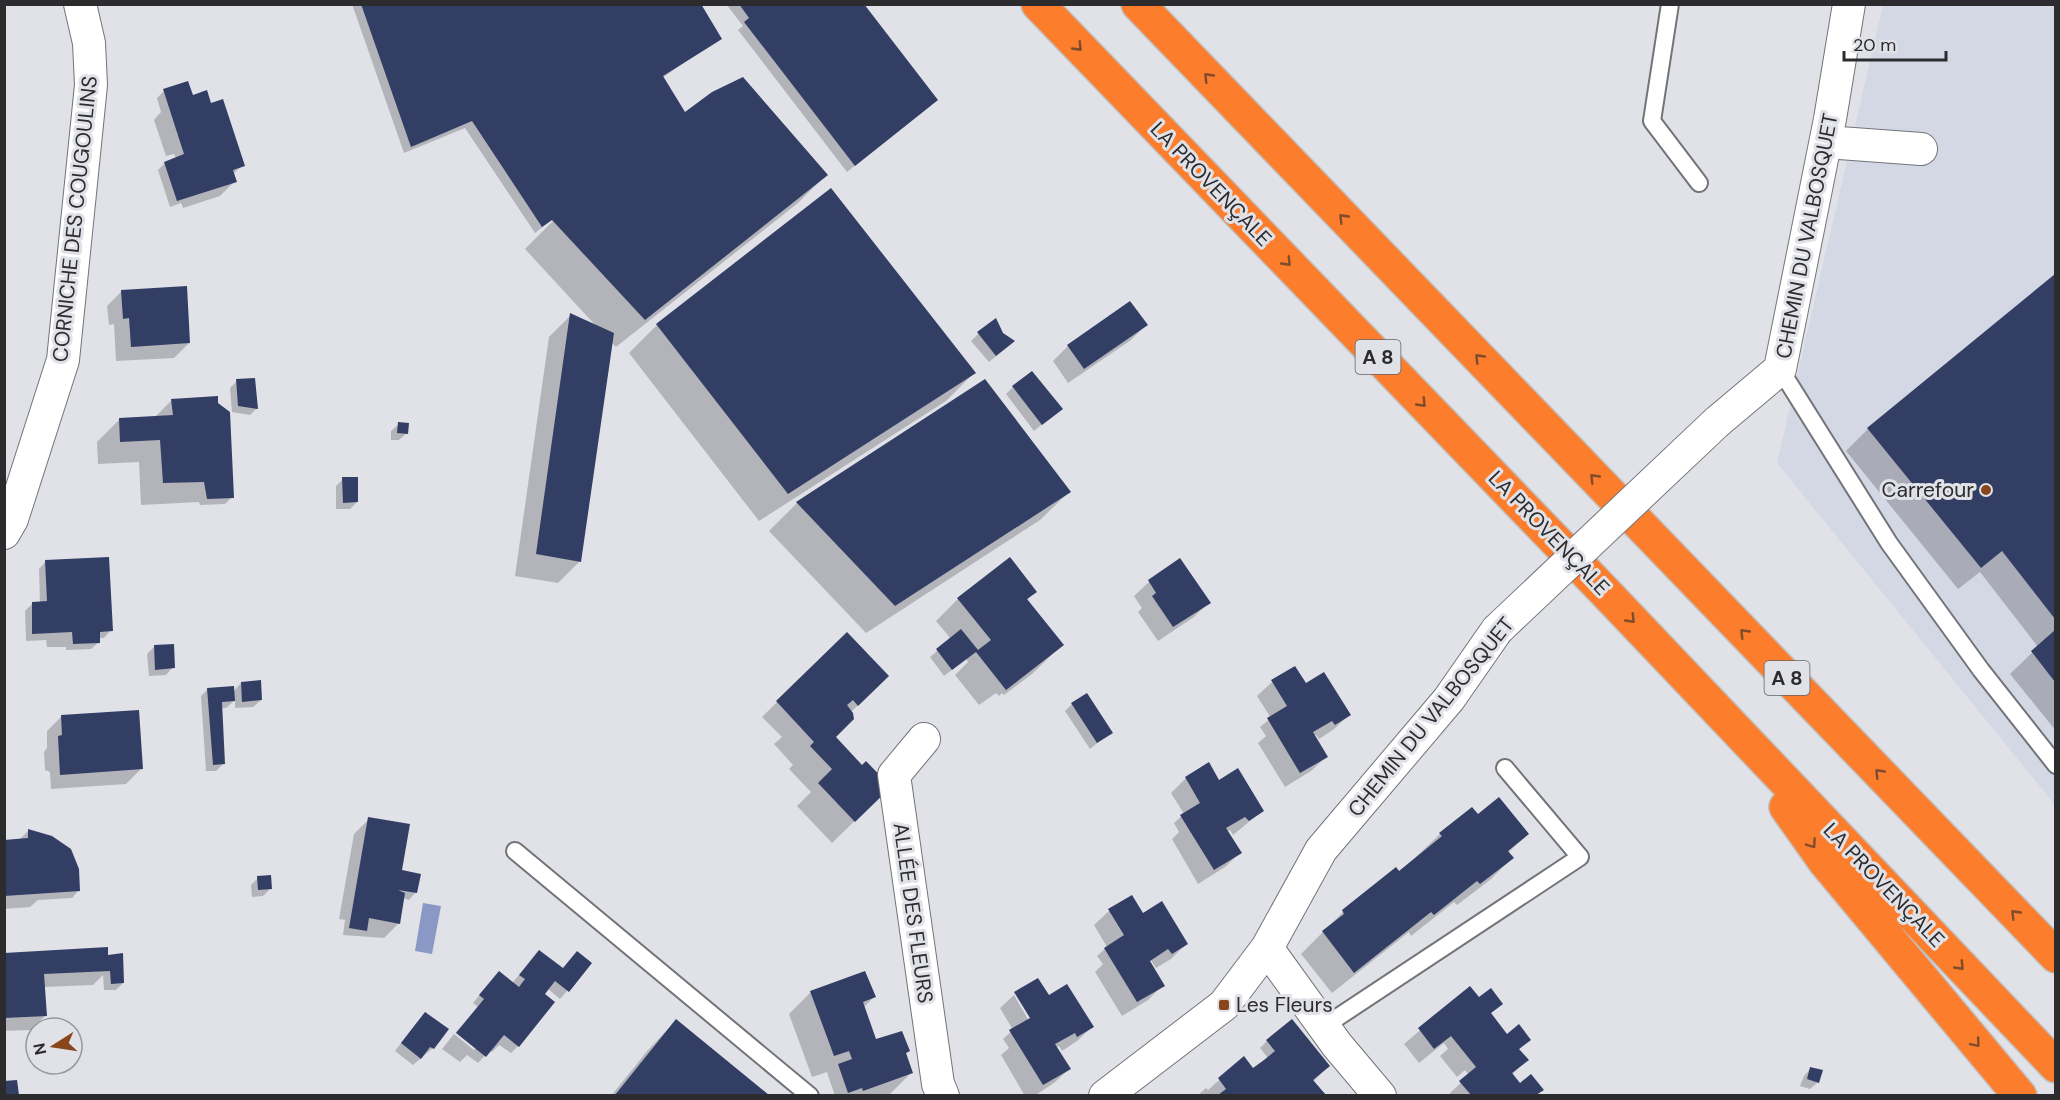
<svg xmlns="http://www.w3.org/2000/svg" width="2060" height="1100" viewBox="0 0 2060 1100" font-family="'DM Sans',sans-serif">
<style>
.built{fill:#d4d8e5}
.water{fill:#8a98c6}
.shadow{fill:#0003}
.building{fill:#333e65}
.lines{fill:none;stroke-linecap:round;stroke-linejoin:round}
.service-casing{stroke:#727479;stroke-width:20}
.minor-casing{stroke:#727479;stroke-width:34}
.motorway-casing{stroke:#c0c0c0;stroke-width:36}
.service{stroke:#fff;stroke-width:16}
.minor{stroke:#fff;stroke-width:32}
.motorway{stroke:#fc7d2c;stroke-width:33}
.minor-bridge-casing{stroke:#727479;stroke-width:34;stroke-linecap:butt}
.minor-bridge{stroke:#fff;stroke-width:32}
.oneway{stroke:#7f4c2d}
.poi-dot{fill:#89451b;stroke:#e0e2e8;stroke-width:2}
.labels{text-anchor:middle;stroke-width:6;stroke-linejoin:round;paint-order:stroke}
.shield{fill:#e0e2e8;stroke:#626366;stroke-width:1.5}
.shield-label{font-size:20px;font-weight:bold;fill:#2c2c2e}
.street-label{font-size:21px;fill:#2c2c2e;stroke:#e0e2e8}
.poi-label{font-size:21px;fill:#2c2c2e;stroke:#e0e2e8;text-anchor:end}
</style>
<rect width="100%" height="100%" fill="#e0e2e8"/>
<path class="built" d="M1883,5H2055V805L1777,463Z"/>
<path class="water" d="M423,903L441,906L432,954L415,951Z"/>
<path class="shadow" d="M352,4H699L720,38L662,78L683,112L826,175L798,203L616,347L611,342L580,561L558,583L515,576L549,337L571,315L597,327L525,249L555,219L554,218L535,233L465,128L404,153Z
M726,4H862L929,107L847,172L738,30L743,26Z
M164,91L210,105L243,165L233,174L235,181L220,196L183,208L181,203L170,207L158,170L165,163L176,159L174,154L166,156L154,120L161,112L157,98Z
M831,191L974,373L946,401L759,521L629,353L657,325Z
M2056,276V731L2010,674L2038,647L1980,572L1958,589L1846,451L1868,429Z
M122,291L189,343L174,358L116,361L114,324L109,325L107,306Z
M1130,303L1146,325L1131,340L1068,383L1053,361L1068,346Z
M978,334H1001L1013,342L989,362L971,341Z
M237,381L257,408L250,415L232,412L230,388Z
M1013,387L1061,409L1034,431L1006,394Z
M172,400L232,497L225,504L200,505L199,502L141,505L139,462L98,464L97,442L119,420L154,418Z
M399,424L407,433L399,440H391V431Z
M343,479L357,502L350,509H336V486Z
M1069,492L1040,520L866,633L769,531L797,503Z
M1180,560L1209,602L1194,617L1158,641L1138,612L1142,608L1134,596L1149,582Z
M46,561L111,630L104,638H99V642L91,649L66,650V647H47L46,640L26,641L25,611L32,604L40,603L39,569Z
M1035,592L1026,601L1062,645L1032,674L1004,695L1002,693L999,696L996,693L979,705L955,675L968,662L966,659L944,676L930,657L951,639L936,621L958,599Z
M155,646L173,667L166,675L149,676L147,654Z
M1272,682L1306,685L1349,715L1334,729L1319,739L1316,735L1313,736L1326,757L1311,771L1285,787L1258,743L1266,736L1260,727L1271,718L1257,696Z
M241,683L261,700L253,707L235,708V700L226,708H221L223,764L216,771H206L201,696L208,689L233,692Z
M865,698L851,712L834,738L867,809L832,843L797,806L811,792L789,769L793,765L774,744L782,737L762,717L777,702Z
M1072,704L1111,732L1090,749L1065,711Z
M62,716L141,769L126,784L51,789L50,772L45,770L44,752L47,748V731Z
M1186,778L1219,782L1262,811L1233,835L1230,830L1227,832L1240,853L1225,867L1198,884L1172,839L1179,832L1174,823L1184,814L1171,793Z
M1472,809L1478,816L1527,834L1508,853L1512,858L1490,880L1457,905L1454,902L1411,936L1409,932L1332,993L1301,954L1343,912L1395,869L1399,873L1440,834Z
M369,819L399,875L416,892L409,900L403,898L399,923L384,938L343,935L345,920L339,919L354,834Z
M29,830L79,890L72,898L38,900L30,907L4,909V841L19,840Z
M258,878L271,888L263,896L252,897L251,885Z
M1109,911L1143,915L1186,944L1171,959L1156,968L1150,959L1148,960L1163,985L1148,1000L1122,1016L1095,972L1103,964L1097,956L1107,947L1094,925Z
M539,952L563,970L590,964L560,999L547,988L518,1046L511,1053L499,1045L492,1052L490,1050L478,1063L467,1055L460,1062L442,1049L454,1034L474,1050L476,1047L456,1032L478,1007L473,1003L492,980L512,983Z
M4,954L107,958L123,983L116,990H104L103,975L93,985L44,987L46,1015L31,1030L4,1031Z
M1470,988L1478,999L1501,1004L1490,1014L1507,1036L1522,1047L1518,1050L1526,1060L1512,1075L1520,1085L1542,1090L1536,1096H1447L1469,1075L1465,1070L1457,1077L1440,1056L1448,1049L1444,1043L1419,1063L1404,1044Z
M811,992L874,997L863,1008L875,1041L908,1051L905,1055L911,1073L889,1095L835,1096L827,1072L812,1077L789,1014Z
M1014,995L1029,1021L1048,997L1092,1027L1077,1041L1062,1051L1059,1046L1056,1048L1069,1069L1054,1083L1034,1096H1025L1001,1055L1009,1048L1003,1039L1013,1030L1000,1008Z
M418,1021L447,1030L433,1048L413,1065L395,1051Z
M676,1021L767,1096H611L648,1050Z
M1267,1041L1328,1066L1313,1082L1324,1096H1197L1206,1088L1208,1090L1244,1058L1253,1070L1268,1058L1260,1048Z
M1811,1068L1818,1082L1810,1089L1800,1086L1804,1076Z"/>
<path class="building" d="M361,4H701L722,39L663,76L685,112L712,92L743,77L828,175L645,320L552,220L542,227L472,121L411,147Z
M739,4H864L938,100L855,166L744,22L749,18Z
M188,81L193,95L207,90L211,103L223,99L245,166L233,170L237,182L177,201L164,162L184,154L163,89Z
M831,188L976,373L788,494L656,324Z
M2055,274V619L2002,551L1981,568L1867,428Z
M187,286L190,343L131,347L129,318L123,319L121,290Z
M1130,301L1148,325L1084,369L1067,345Z
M570,313L614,333L581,562L536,554Z
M996,318L1003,333L1015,341L996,356L977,332Z
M1032,371L1063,409L1042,425L1012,386Z
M255,378L258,409L238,406L236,379Z
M985,379L1071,492L895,606L796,502Z
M218,396V403L230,412L234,498L207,499L204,482L163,483L160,440L120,442L119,418L173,415L171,399Z
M398,422L409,423L408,434L397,433Z
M342,477H358V502L343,503Z
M109,557L113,631L100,632V643L73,644L72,632L32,634V602L47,601L45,560Z
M1010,557L1037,592L1027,599L1064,645L1006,690L976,652L952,670L936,649L961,629L978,650L991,640L957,598Z
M1180,558L1211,603L1173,627L1152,596L1156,593L1148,580Z
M2055,630V682L2031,651Z
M847,632L889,676L858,706L853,700L847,705L853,713L854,719L836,737L862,765L866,761L891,787L855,822L818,783L832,769L810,746L814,742L776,701Z
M174,644L175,668L155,670L154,645Z
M1295,666L1306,683L1324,672L1351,715L1335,725L1332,721L1313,732L1328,757L1300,773L1267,718L1287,706L1271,680Z
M261,680L262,700L242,702L241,682Z
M234,686L235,701L222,702L225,764L213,765L207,688Z
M1087,693L1113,733L1097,743L1071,703Z
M139,710L143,769L60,775L58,736L62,735L61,715Z
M1209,762L1219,780L1238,768L1264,811L1249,821L1245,817L1226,828L1242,853L1214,870L1180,815L1200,803L1185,777Z
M1499,797L1529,834L1508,851L1514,858L1480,884L1477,881L1434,915L1431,912L1354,973L1322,931L1344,914L1342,910L1396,867L1399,871L1442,836L1439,833L1472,807L1478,814Z
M368,817L410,824L402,870L421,874L417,893L398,890L405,893L400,924L369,918L367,931L349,928Z
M28,829L52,836L71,849L79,869L80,891L4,896V840L28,838Z
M271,875L272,889L258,890L257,876Z
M1132,895L1143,913L1162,901L1188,944L1172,954L1168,949L1150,961L1165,986L1137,1002L1104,948L1124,935L1108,909Z
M108,947V955L123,953L124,983L111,984L110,971L44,974L47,1016L4,1018V953Z
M539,950L563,968L577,951L592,963L569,992L555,981L545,994L555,1002L519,1047L504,1035L486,1057L456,1033L484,999L479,995L499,971L519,987L525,979L519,975Z
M865,971L876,997L863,1002L876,1039L902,1031L910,1051L906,1053L913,1073L863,1091L862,1088L848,1093L838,1064L852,1059L849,1051L834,1056L810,991Z
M1038,978L1049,995L1067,984L1094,1027L1077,1037L1075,1033L1055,1044L1071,1069L1043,1085L1009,1030L1030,1018L1014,992Z
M1470,986L1479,997L1491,988L1503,1004L1491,1013L1507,1034L1519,1024L1531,1040L1519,1049L1529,1060L1512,1073L1520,1083L1531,1074L1544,1090L1536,1095H1471L1459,1081L1476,1067L1451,1036L1434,1049L1418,1028Z
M425,1012L449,1029L434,1049L430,1047L421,1059L401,1043Z
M676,1019L769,1095H615Z
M1292,1019L1330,1066L1313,1080L1326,1095H1218L1226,1089L1218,1078L1244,1056L1253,1068L1264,1060L1275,1051L1266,1040Z
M1810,1067L1823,1070L1819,1083L1807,1079Z
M17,1080L19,1095H4V1081Z"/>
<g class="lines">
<defs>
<path id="service" d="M1670,4L1652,121L1699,183
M1780,369L1889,543L1981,670L2056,765
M515,851L810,1096
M1323,1027L1580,857L1505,768"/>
<path id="minor" d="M1826,142L1921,149
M1717,422L1780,369L1830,119L1849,4
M4,533L12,519L63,360L91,85L89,43L80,4
M924,739L894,775L938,1084L943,1096
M1267,948L1337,1045L1380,1096
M1105,1096L1224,1005L1267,948L1321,850L1449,699L1497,630"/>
<path id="motorway" d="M1038,4L1607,594L2056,1066
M1138,4L2056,956
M1786,807L1825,862L2020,1096"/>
</defs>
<use href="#service" class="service-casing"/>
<use href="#minor" class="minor-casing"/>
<use href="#motorway" class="motorway-casing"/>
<use href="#service" class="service"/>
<use href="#minor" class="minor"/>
<use href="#motorway" class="motorway"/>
<defs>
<path id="minor-bridge" d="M1497,630L1717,422"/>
</defs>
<use href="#minor-bridge" class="minor-bridge-casing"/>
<use href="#minor-bridge" class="minor-bridge"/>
</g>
<defs><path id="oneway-chevron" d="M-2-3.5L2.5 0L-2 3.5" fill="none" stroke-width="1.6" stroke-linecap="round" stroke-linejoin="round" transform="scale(1.5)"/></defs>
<g class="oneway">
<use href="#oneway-chevron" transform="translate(1078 47) rotate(46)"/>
<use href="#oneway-chevron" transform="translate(1208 77) rotate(-134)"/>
<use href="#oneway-chevron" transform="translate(1343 218) rotate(-134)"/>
<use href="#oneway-chevron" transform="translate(1287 262) rotate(46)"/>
<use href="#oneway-chevron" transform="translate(1479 358) rotate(-134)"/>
<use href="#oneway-chevron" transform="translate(1422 403) rotate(46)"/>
<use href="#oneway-chevron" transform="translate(1594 478) rotate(-134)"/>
<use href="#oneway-chevron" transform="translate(1631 619) rotate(46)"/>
<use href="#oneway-chevron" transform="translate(1744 633) rotate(-134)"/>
<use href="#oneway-chevron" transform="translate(1879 773) rotate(-134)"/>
<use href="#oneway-chevron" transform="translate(1812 844) rotate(55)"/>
<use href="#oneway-chevron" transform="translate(2015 914) rotate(-134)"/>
<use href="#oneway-chevron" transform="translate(1960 966) rotate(46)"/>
<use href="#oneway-chevron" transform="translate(1976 1043) rotate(50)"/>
</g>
<g class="poi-dot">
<circle cx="1986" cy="490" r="6"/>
<rect x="1218" y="999" width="12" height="12" rx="3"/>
</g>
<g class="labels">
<g class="shield">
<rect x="1355.5" y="340" width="45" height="34" rx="4.5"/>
<rect x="1764.5" y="661" width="45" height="34" rx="4.5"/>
</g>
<g class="shield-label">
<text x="1378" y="364">A 8</text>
<text x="1787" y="685">A 8</text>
</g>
<g class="street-label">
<text transform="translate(1211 184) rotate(46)" y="7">LA PROVENÇALE</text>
<text transform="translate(75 219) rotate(-84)" y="7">CORNICHE DES COUGOULINS</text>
<text transform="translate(1807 236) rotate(-79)" y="7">CHEMIN DU VALBOSQUET</text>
<text transform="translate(1549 533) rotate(46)" y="7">LA PROVENÇALE</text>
<text transform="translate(1431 717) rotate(-51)" y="7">CHEMIN DU VALBOSQUET</text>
<text transform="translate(1884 885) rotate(46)" y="7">LA PROVENÇALE</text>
<text transform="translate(913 913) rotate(82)" y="7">ALLÉE DES FLEURS</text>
</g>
<g class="poi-label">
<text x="1974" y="497">Carrefour</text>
<text x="1236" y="1012" text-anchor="start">Les Fleurs</text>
</g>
</g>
<rect width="2060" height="1100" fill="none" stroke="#2c2c2e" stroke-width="12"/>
<g transform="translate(54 1046) rotate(258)"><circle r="28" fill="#e0e2e8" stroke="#98999e" stroke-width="1.5"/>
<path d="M0-4.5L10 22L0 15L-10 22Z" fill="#89451b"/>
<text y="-9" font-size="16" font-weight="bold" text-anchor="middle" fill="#2c2c2e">N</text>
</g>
<path d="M1844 51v9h102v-9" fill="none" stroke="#2c2c2e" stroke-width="3"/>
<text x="1853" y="51" font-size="18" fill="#2c2c2e" stroke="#e0e2e8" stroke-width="4.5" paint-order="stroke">20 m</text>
</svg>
